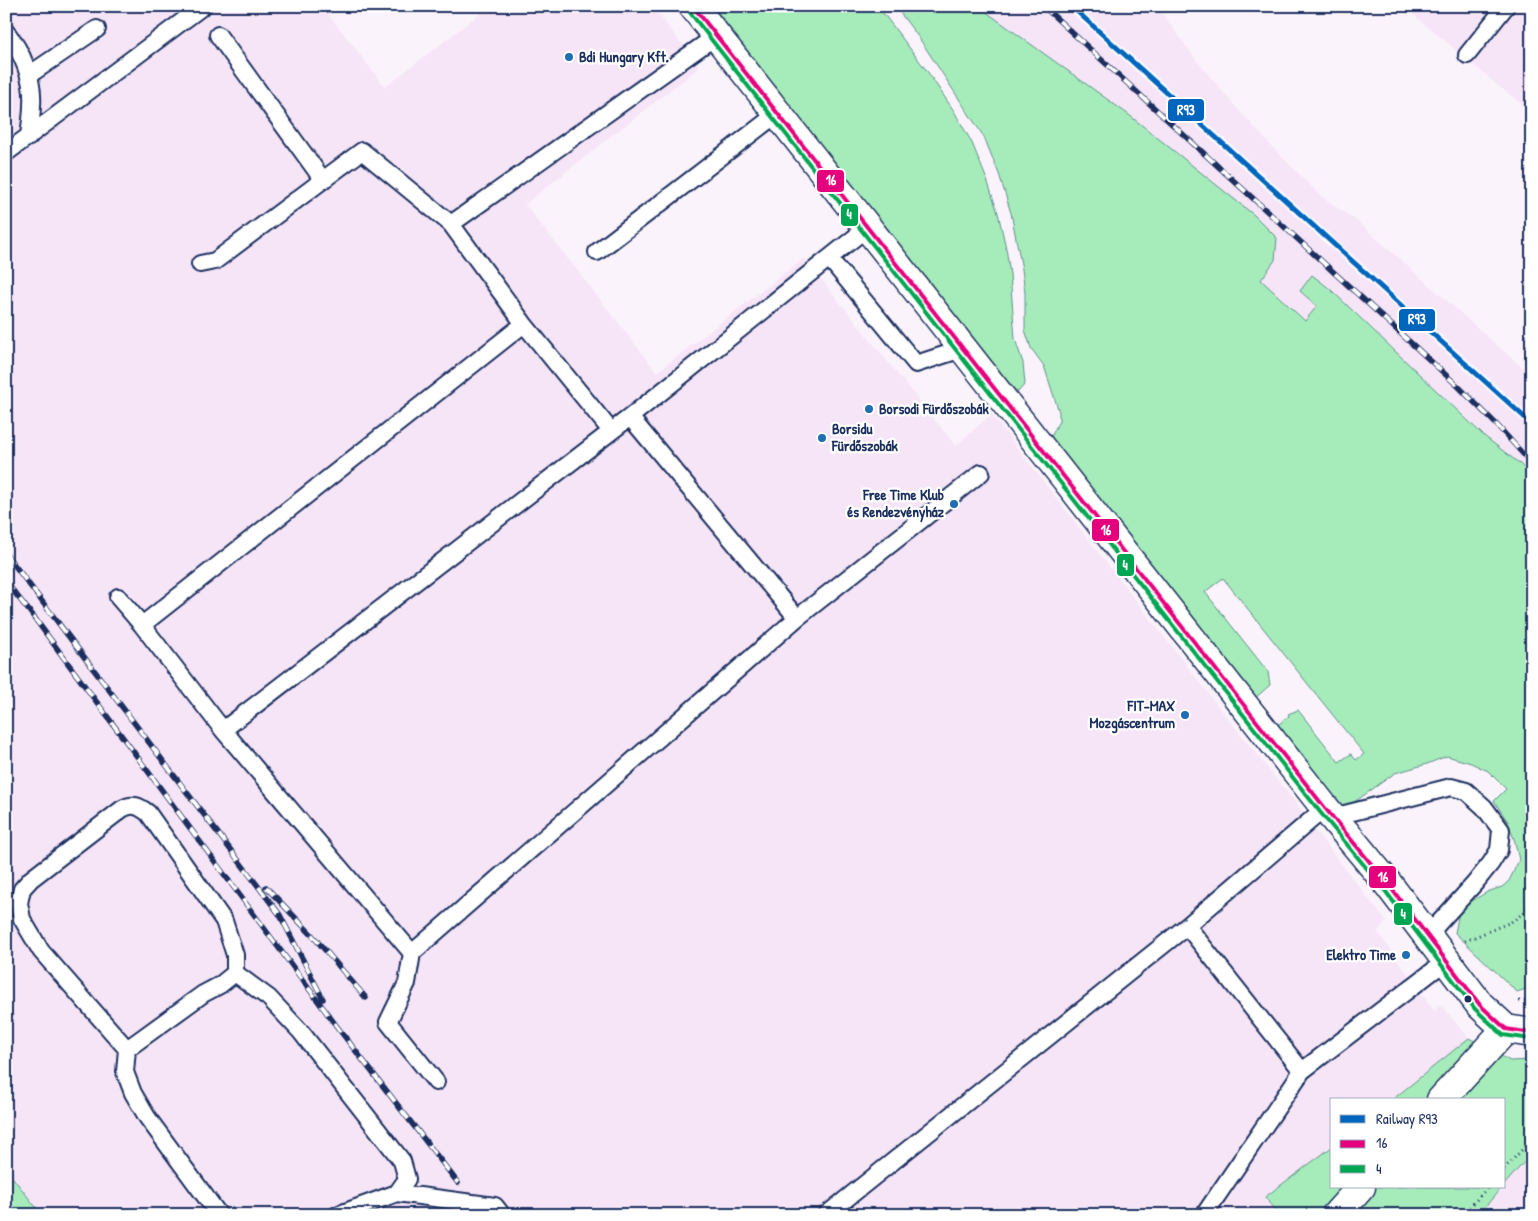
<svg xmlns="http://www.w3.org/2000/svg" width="1538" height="1221" viewBox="0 0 1538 1221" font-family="'Patrick Hand',sans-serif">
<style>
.built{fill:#f6e5f7}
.green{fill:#a5ecba;stroke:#608e8c}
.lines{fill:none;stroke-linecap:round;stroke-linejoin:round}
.service-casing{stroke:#1b2f5e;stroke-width:20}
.minor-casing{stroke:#1b2f5e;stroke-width:31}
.path{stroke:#1b2f5e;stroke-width:3;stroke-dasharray:1 4;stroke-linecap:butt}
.service{stroke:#fff;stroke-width:16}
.minor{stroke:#fff;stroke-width:28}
.rail-casing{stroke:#1b2f5e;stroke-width:5.5}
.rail{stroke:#fff;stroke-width:4;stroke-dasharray:11;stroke-linecap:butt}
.bus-1-casing{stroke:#fff;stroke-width:8}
.bus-2-casing{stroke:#fff;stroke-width:8}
.bus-1{stroke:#e5007d;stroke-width:4}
.bus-2{stroke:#00a651;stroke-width:4}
.rail-1-casing{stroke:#fff;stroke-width:9}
.rail-1{stroke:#0065bd;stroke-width:5}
.poi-dot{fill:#1f6fb2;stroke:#fff;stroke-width:2}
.bus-dot{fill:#1b2f5e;stroke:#fff;stroke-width:2}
.labels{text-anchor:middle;stroke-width:4.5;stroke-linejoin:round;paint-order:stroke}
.poi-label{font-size:15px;font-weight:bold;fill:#1b2f5e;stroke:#fff;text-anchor:start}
.line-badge{stroke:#fff;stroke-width:2}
.badge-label{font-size:14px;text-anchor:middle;font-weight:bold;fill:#fff}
</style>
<rect width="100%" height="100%" fill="#fbf3fb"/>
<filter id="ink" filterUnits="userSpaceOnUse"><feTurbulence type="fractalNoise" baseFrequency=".02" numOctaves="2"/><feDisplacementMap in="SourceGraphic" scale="10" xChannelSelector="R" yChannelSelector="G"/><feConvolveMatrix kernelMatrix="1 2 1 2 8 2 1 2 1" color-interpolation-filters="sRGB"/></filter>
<g filter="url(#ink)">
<path class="built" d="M6,6H322L385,87L490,6H652L700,67L525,204L657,372L804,258L956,446L991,414L1222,711L1303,812L1299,816L1318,834L1387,922L1377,931L1434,1011L1441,1005L1469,1038L1392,1100H1332V1147L1265,1197L1280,1215H42L6,1169Z
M978,6H1157L1197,61L1235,106L1278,153L1321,196L1358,222L1532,376V476L1520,464L1484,436L1330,289L1312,275L1318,306L1305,321L1261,280L1275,260L1129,115Z
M1403,6H1532V112L1501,88Z
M1532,1153V1215H1478L1502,1187H1504V1185Z"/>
<path class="green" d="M713,6H877L883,13L927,71L954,111L972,143L987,180L998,213L1006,248L1010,274L1015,339L1023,363L1025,384L1018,392L1005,382Z
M895,6H978L1129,115L1254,215L1277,238L1275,260L1261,280L1305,321L1317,306L1300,291L1312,275L1330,289L1484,436L1520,464L1532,476V987L1517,992L1455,933L1459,912L1462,907L1487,892L1502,887L1509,881L1519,860L1515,842L1508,822L1494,801L1506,789L1488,771L1471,763L1447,756L1427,764L1395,773L1346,808L1339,807L1275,727L1289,716L1288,714L1298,710L1339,762L1351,754L1356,760L1364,754L1223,578L1205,592L1268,672L1270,685L1254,699L1061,454L1051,437L1059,421V412L1044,366L1031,348L1025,330V293L1022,269L1011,213L999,174L984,137L919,38Z
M1469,1038L1510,1061L1532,1060V1153L1504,1185V1100H1392Z
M1332,1147V1187H1502L1478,1215H1280L1265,1197Z
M6,1169L42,1215H6Z"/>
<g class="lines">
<defs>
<path id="service" d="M6,32C22,51 34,80 32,105C32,116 30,126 29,137
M218,35L323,180L362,151L451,224L524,324L611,431
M1467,55L1506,6
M29,75L97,29
M6,153L203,6
M451,224L716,36
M597,252L778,113
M829,258L916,364L962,349
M200,264L215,261L323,180
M118,597L142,625L223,730L412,953L407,983L388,1022L436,1082
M797,618L981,473
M142,625L524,324
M223,730L630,417L868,227
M1333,817L1451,787L1466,791L1484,807L1501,830L1499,850L1491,863L1475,883L1427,936
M1187,926L1302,1071
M412,953L797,618L630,417
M235,973L269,998L301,1032L402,1161L407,1179L397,1193
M127,1049L41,951L22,919L19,903L22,889L31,879L122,809C133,803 139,806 148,813L224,921L235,955V973L220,985L203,994L127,1049L125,1072L133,1093L147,1117L219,1215
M337,1215L397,1193L495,1206L502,1215
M826,1215L1187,926L1325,808
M1204,1215L1302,1071L1446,961"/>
<path id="minor" d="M693,6L1325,808L1388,884L1480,1005L1506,1029
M1506,1029L1532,1033
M1441,1100L1506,1029
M1336,1215L1361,1187"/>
</defs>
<use href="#service" class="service-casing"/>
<use href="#minor" class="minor-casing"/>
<path class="path" d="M1465,941L1511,922L1532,907
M1519,1001H1532
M1504,1169L1532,1139
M1463,1215L1488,1187"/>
<use href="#service" class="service"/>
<use href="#minor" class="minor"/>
<defs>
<path id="rail" d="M1043,6L1458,386L1496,424L1532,464
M6,554L280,915L323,999
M6,582L30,612L338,1028L458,1183
M266,887L312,935L366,998"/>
</defs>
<use href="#rail" class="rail-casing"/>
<use href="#rail" class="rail"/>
<defs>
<path id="bus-1" d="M693,6L1325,808L1388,884L1480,1005L1506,1029L1532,1033"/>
<path id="bus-2" d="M688,10L1320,812L1383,888L1475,1009L1503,1035L1531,1039"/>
</defs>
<use href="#bus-1" class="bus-1-casing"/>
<use href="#bus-2" class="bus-2-casing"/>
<use href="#bus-1" class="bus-1"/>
<use href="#bus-2" class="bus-2"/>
<defs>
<path id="rail-1" d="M1071,6L1532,424"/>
</defs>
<use href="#rail-1" class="rail-1-casing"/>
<use href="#rail-1" class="rail-1"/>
</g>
</g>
<g class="poi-dot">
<circle cx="569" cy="57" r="5"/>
<circle cx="869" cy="409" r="5"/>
<circle cx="822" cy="438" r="5"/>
<circle cx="954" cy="504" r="5"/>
<circle cx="1185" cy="715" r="5"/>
<circle cx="1406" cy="955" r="5"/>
</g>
<circle class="bus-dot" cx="1468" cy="999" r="4.5"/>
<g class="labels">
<g class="poi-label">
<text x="579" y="62">Bdi Hungary Kft.</text>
<text x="879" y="414">Borsodi Fürdőszobák</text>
<text x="832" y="434">Borsidu<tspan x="832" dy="17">Fürdőszobák</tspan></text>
<text x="944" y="500" text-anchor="end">Free Time Klub<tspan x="944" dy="17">és Rendezvényház</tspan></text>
<text x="1175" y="711" text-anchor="end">FIT-MAX<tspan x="1175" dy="17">Mozgáscentrum</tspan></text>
<text x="1396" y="960" text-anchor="end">Elektro Time</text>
</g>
</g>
<g class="line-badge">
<rect x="1167" y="98" width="38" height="24" rx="5" fill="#0065bd"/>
<rect x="816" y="169" width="29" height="24" rx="5" fill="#e5007d"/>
<rect x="840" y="203" width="19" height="24" rx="5" fill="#00a651"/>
<rect x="1398" y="308" width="38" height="24" rx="5" fill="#0065bd"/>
<rect x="1091" y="518" width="29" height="24" rx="5" fill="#e5007d"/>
<rect x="1116" y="553" width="19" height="24" rx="5" fill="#00a651"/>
<rect x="1368" y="865" width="29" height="24" rx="5" fill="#e5007d"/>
<rect x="1393" y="902" width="20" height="24" rx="5" fill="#00a651"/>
</g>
<g class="badge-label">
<text x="1186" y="115">R93</text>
<text x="831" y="185">16</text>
<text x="849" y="219">4</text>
<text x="1417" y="324">R93</text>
<text x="1106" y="535">16</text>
<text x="1125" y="570">4</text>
<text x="1383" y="882">16</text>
<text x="1403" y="919">4</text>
</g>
<rect width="1538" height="1221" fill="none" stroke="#fff" stroke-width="25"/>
<rect x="12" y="12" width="1513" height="1196" fill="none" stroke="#1b2f5e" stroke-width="2" filter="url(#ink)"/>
<rect x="1330" y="1098" width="175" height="90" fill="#ffffff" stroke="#a4acbf"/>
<rect x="1340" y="1115" width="25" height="8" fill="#0065bd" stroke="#a4acbf"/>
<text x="1376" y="1124" font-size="15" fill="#1b2f5e">Railway R93</text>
<rect x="1340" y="1140" width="25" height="8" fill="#e5007d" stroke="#a4acbf"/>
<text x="1376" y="1148" font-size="15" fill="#1b2f5e">16</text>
<rect x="1340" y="1165" width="25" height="8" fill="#00a651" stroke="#a4acbf"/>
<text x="1376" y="1174" font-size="15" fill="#1b2f5e">4</text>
</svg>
